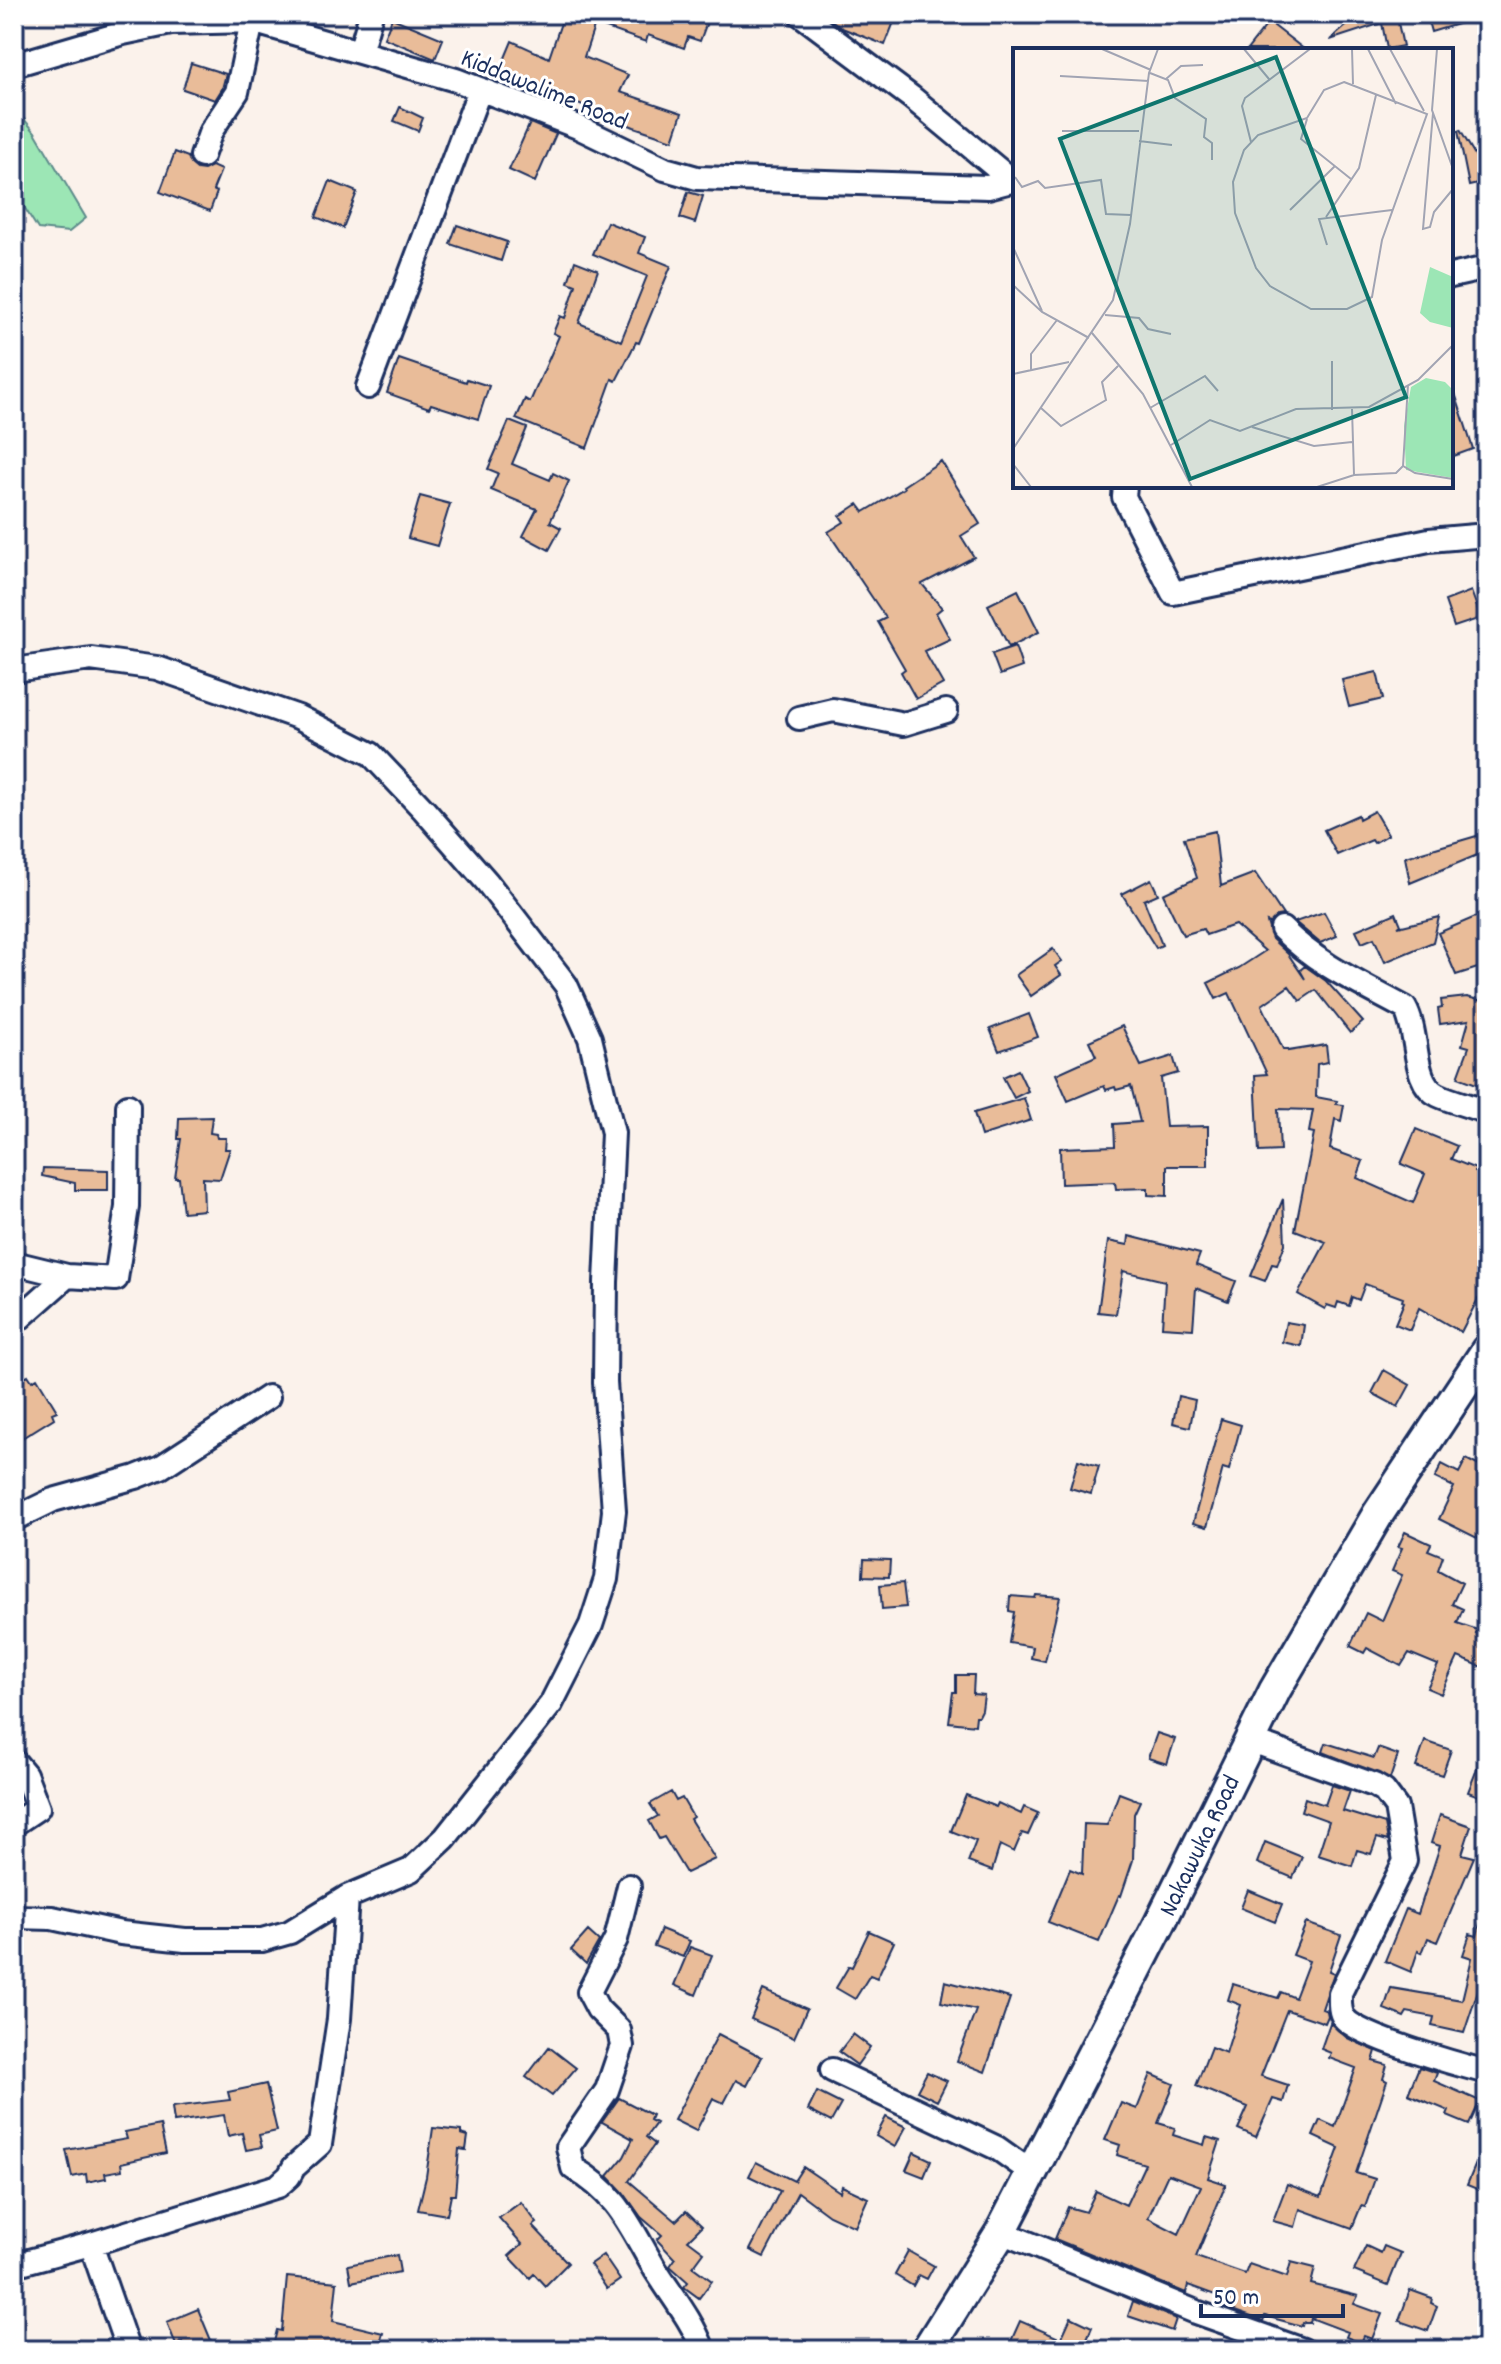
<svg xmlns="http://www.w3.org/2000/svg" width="1501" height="2364" viewBox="0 0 1501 2364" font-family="Dekko,sans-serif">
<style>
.green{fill:#9ce6b5;stroke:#5c8a8a;stroke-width:2}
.building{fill:#e9bc99;stroke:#1b2f5e;stroke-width:2;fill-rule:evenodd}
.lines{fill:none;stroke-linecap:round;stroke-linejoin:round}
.minor-casing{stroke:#1b2f5e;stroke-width:28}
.secondary-casing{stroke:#1b2f5e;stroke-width:36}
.path{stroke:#1b2f5e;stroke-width:3;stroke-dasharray:6 6;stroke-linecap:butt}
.minor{stroke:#fff;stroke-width:22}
.secondary{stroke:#fff;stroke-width:30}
.labels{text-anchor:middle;stroke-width:6;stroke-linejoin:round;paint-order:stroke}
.street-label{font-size:26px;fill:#1b2f5e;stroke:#fff}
.inset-road{fill:none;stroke:#a1a4b3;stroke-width:2}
.view{fill:#0f766e;fill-opacity:0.15;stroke:#0f766e;stroke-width:4}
.inset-edge{fill:none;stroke:#1b2f5e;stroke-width:4}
</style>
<rect width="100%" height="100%" fill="#fbf2eb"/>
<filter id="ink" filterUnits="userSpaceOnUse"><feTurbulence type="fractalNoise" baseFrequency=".0125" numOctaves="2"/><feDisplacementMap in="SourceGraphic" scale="16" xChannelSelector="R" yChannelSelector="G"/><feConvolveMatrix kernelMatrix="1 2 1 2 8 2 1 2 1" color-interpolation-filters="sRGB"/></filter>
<g filter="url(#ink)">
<path class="green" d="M18,112L35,132L86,218L69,232L38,229L14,191V113Z"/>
<path class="building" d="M564,14H645L664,20L667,14H686L707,22L700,41L688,37L684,48L648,35L646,42L595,24L584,57L628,75L620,92L682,113L673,140L634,127L559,96L556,103L497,77L512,41L549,58Z
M823,14H897L885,45L842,28Z
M1360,14H1400L1401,17L1397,18L1403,46L1387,49L1382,23L1330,40Z
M1426,14H1477L1478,18L1431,32Z
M392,18L443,39L435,59L384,38Z
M1269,22L1305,50H1247Z
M191,63L226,74L222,89L215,100L183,89Z
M400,107L423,118L418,131L394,121Z
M530,123L556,134L535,182L509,170Z
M1460,130L1487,175V182L1469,186L1458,131Z
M175,152L188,157L191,164L197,169L204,170L212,166L221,170L213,190L217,192L210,211L160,192Z
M330,181L357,192L343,228L316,217Z
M688,192L703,196L695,223L680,218Z
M607,222L645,237L639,253L671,266L639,343L636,342L616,381L612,379L587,448L516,419L525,399L530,402L559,336L553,333L560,316L565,318L576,285L568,282L575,261L598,270L579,323L621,341L647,276L593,254Z
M457,225L507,242L501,261L450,244Z
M399,359L466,382L467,379L489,386L478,419L431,404L429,408L387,393Z
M1454,390L1473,449L1451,457V391Z
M509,421L527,428L512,464L550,480L553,473L569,481L550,522L561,528L549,550L523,536L537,509L491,490L498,473L488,469Z
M941,461L980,524L961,536L974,557L922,584L942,608L936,613L950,639L924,651L943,684L916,699L901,672L905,669L878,622L886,618L828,532L844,522L840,516L858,504L864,512L904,488L903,486Z
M420,496L450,504L437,546L408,538Z
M1018,590L1039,632L1009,647L988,605Z
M1471,591L1481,618L1454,627L1445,601Z
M1015,646L1022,667L1000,675L992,654Z
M1377,672L1383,699L1349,707L1342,680Z
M1374,811L1388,835L1374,843L1372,840L1337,855L1324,830L1358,815L1359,819Z
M1215,831L1221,886L1255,873L1283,915L1277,916L1270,923L1267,922L1272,939L1288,954L1305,979L1300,970L1305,966L1326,981L1363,1022L1350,1033L1316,990L1300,1001L1289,986L1262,1005L1283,1049H1288V1051L1326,1045L1328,1062L1317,1064L1316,1097L1337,1101L1336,1104L1344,1105L1341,1121L1335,1119L1330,1149L1363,1161L1357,1178L1413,1203L1425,1174L1401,1164L1416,1129L1457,1146L1451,1159L1476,1169L1475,1172L1487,1177V1305L1478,1299L1461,1332L1419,1308L1410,1330L1395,1324L1404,1302L1402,1301L1403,1298L1365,1284L1359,1300L1352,1297L1349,1306L1338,1302L1336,1308L1327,1305L1325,1309L1298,1294L1326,1242L1295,1230L1314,1133L1309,1132L1313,1110L1278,1109L1280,1151L1259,1152L1255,1075L1267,1074L1229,993L1216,999L1208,983L1239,968L1265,951L1235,925L1206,935L1203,929L1183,935L1163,894L1197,878L1184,838Z
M1480,835L1487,851L1410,883L1405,857Z
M1151,879L1158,894L1144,900L1162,945L1156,948L1122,894Z
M1324,912L1337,936L1320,943L1295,922Z
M1487,912V965L1456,975L1438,933Z
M1396,913L1401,925L1398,927L1439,917L1433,942L1385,962L1374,938L1362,943L1356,930Z
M1053,949L1062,961L1055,966L1061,975L1031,996L1016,975Z
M1467,997L1487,1002V1088L1458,1077L1469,1047L1462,1045L1469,1020L1440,1024L1438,1009L1442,1008L1441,1000Z
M1029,1014L1038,1037L999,1051L990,1029Z
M1122,1026L1141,1066L1173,1056L1178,1073L1161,1078L1166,1127L1208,1126V1166H1167V1196L1148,1195V1188L1116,1189L1115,1182L1061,1184L1060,1148L1115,1146L1114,1124L1140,1122L1131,1086L1116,1090L1115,1087L1106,1090L1104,1086L1068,1101L1056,1074L1096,1056L1089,1041Z
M1018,1070L1028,1091L1014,1098L1003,1077Z
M1024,1098L1031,1120L981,1136L974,1113Z
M212,1117L210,1133L216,1134L217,1138H226L225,1149H230L220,1179L203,1178L204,1210L183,1212L179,1178H175L181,1139H178L179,1118Z
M43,1168L108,1170V1190H75V1183L42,1176Z
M1283,1199L1285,1244L1277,1265L1272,1264L1265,1281L1251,1276Z
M1129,1236L1200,1254L1196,1265L1236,1281L1228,1301L1196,1288L1193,1329L1162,1327L1165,1281L1123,1271L1116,1314L1098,1312L1108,1241L1128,1245Z
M1286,1322L1304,1325L1301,1346L1282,1342Z
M1384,1370L1410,1385L1398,1407L1372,1393Z
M28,1375L32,1381L37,1378L57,1411L52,1413L54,1418L14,1443V1385Z
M1178,1396L1195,1400L1190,1427L1173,1423Z
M1221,1419L1241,1425L1229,1470L1223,1468L1207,1527L1193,1523Z
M1466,1459L1487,1470V1543L1439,1519L1454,1487L1435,1478L1442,1464L1459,1473Z
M1078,1460L1099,1466L1091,1494L1070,1488Z
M1405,1532L1431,1544L1428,1550L1443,1556L1438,1570L1462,1583L1452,1604L1463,1609L1457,1623L1478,1630L1476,1634L1487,1639V1669L1458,1657L1441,1694L1427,1688L1438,1665L1409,1653L1401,1666L1367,1648L1364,1653L1350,1646L1366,1613L1382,1621L1402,1575L1392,1571L1402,1548L1398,1547Z
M864,1559L890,1560L889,1577L863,1576Z
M903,1583L906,1607L882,1609L880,1585Z
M1036,1595L1060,1597L1045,1661L1031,1658L1033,1647L1009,1643L1014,1612L1009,1611L1010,1596L1035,1598Z
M956,1675H974L973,1694L984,1695L982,1710L979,1716H976L975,1725L949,1722L953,1692H956Z
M1157,1733L1175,1739L1167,1764L1148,1758Z
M1425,1741L1451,1750L1442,1775L1416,1767Z
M1326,1743L1374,1758L1378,1748L1398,1755L1390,1779L1323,1752Z
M1486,1746L1487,1747V1799L1468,1792Z
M1332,1785L1350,1791L1343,1811L1385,1824L1388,1841L1377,1838L1371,1854L1357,1850L1352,1866L1318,1855L1329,1821L1301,1811L1305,1798L1325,1805Z
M671,1792L676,1801L682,1798L693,1817L690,1819L715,1859L686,1873L664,1837L659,1839L649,1821L658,1816L650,1804Z
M1119,1793L1140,1801L1134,1814L1133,1860L1121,1896L1119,1895L1099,1942L1048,1922L1070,1869L1082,1874L1084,1824L1107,1825Z
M966,1795L996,1807L998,1803L1021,1814L1024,1807L1038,1813L1028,1835L1022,1833L1014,1852L1000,1845L992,1871L968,1862L976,1841L951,1831Z
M1440,1815L1471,1826L1462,1854L1474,1857L1438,1942L1428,1938L1422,1953L1418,1951L1411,1972L1385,1961L1406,1909L1418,1914L1440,1846L1431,1843Z
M1265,1842L1302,1857L1293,1878L1257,1863Z
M1248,1890L1282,1904L1275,1922L1241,1908Z
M1481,1919L1487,1920V1963L1464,2033L1432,2026L1434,2017L1407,2012L1404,2017L1384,2009L1391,1988L1462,2000L1472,1958L1463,1955L1470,1934L1477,1936Z
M1306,1923L1341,1935L1329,1971L1334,1973L1322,2009L1327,2011L1328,2016L1325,2023L1287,2010L1261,2076L1288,2085L1283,2102L1273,2099L1256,2137L1238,2129L1248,2107L1196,2086L1211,2047L1226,2053L1241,2005L1228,2000L1233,1984L1278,1998L1281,1992L1295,1998L1309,1961L1293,1955Z
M661,1929L690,1941L683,1957L654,1946Z
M588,1931L599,1941L586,1964L571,1950Z
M869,1931L894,1942L877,1978L870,1975L855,1999L836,1988L849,1966L852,1967Z
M690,1947L712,1955L696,1995L674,1985Z
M945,1981L1010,1998L985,2072L957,2061L976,2010L941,2002Z
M763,1990L807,2009L794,2038L751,2019Z
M1330,2023L1347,2038L1376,2051L1373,2061L1387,2065L1383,2079L1387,2081L1356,2173L1375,2179L1365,2207L1361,2206L1352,2228L1300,2209L1295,2227L1273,2221L1287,2184L1321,2197L1339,2148L1313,2136L1320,2120L1335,2127L1356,2068L1329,2058L1331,2053L1321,2049Z
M718,2034L762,2057L747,2086L736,2080L724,2103L713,2098L696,2131L674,2120Z
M853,2034L870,2047L857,2065L839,2052Z
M549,2047L576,2068L552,2096L526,2077Z
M1419,2067L1437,2073L1434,2081L1480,2101L1469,2125L1447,2116L1449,2111L1408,2094Z
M927,2072L947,2081L937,2101L917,2091Z
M1151,2074L1174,2084L1158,2123L1175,2128L1173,2135L1204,2145L1206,2137L1220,2141L1208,2178L1226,2184L1196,2257L1245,2274L1249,2264L1287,2277L1291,2262L1315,2268L1311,2284L1358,2296L1354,2304L1382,2314L1372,2339L1364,2336L1361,2343L1346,2337L1348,2332L1311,2318L1310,2323L1303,2322L1302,2326L1265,2316L1263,2321L1226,2308L1229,2300L1188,2285L1186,2293L1055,2239L1068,2207L1086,2212L1096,2191L1126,2205L1145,2164L1117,2155L1120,2145L1105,2140L1121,2103L1137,2109ZM1168,2174L1201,2186L1179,2234L1148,2218Z
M266,2084L277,2131L259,2135L262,2147L246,2150L242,2133L228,2136L224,2115L174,2122L172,2107L230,2100L228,2092Z
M817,2092L841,2104L831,2122L808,2110Z
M619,2098L652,2115L650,2120L656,2123L646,2137L655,2144L629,2181L676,2221L686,2211L702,2226L688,2240L704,2252L693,2267L712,2281L699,2298L684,2287L688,2282L670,2266L675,2259L657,2240L662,2235L641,2217L623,2192L608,2176L624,2157L633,2139L602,2122Z
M886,2117L906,2127L895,2147L876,2136Z
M160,2125L166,2153L121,2163L122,2170L105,2173L106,2178L87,2182L86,2174L72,2177L66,2150L127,2139L125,2132Z
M433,2128L461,2131V2134L468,2136L466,2150L459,2149L455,2195H451L447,2215L418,2210L426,2177Z
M1487,2137V2193L1467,2185Z
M914,2152L931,2160L924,2177L906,2170Z
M756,2162L794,2181L803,2167L840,2192L842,2186L868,2198L855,2227L829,2215L798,2192L764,2257L750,2250L780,2191L749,2176Z
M521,2202L537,2223L533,2226L568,2263L545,2286L534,2274L530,2278L509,2256L522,2244L499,2218Z
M1366,2246L1381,2253L1384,2246L1401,2253L1388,2285L1354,2271Z
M908,2251L934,2266L927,2279L919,2275L913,2286L895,2275Z
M397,2255L400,2272L351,2282L348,2265Z
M603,2255L620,2280L607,2289L590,2264Z
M287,2277L337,2282L333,2321L383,2333L378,2350H272L277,2330L282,2331Z
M1410,2290L1432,2298L1431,2303L1437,2306L1428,2331L1399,2321Z
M1133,2301L1176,2319L1172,2331L1128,2316Z
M198,2309L215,2350H186L182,2342L176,2345L167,2322Z
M1071,2317L1092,2327L1083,2348L1086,2350H1007L1020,2321L1061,2339Z"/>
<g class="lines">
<defs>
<path id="minor" d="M800,14L911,97L1011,180
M360,52L371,14
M14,65L123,33L171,23L252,21L456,80L578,127L665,169L697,178L988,187L1015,180
M202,156L211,131L237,92L252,21
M1451,276L1487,268
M368,387L480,89
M1125,486L1124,497L1173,593L1429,540L1487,535
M14,670L91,659L157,668L298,717L371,754L424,810L487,882L566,985L590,1038L613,1133L606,1282L605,1382L614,1511L606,1579L591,1625L551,1704L445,1838L411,1870L347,1897L290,1932L262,1940H185L121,1933L52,1918L14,1917
M799,718L833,710L904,724L946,711
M1282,929C1318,965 1361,984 1405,1008C1420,1035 1411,1082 1438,1095C1453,1102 1471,1106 1487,1112
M14,1263L67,1276L116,1279L127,1207L128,1106
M14,1323L67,1276
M14,1519L53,1500L136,1477L161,1467L268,1397
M1249,1740L1374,1785L1384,1791L1396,1807L1405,1861L1340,1993C1340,2002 1339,2011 1344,2018C1359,2037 1460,2065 1487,2072
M14,1761L25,1774L38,1808L14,1824
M629,1886L616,1939L589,1992L598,2009L619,2030L622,2046L607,2090L568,2147L573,2168C619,2195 629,2225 655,2269C672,2296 692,2320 703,2350
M832,2070L997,2148L1031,2172
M1001,2232L1196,2312L1303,2350
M91,2244L128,2350
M14,2265L91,2244L278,2186L289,2176L294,2167L320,2144L339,2019L347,1897"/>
<path id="secondary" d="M927,2350L1001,2232L1160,1923L1275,1690L1378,1514L1487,1350"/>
</defs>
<use href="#minor" class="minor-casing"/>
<use href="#secondary" class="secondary-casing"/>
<path class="path" d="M14,22L29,14"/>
<use href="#minor" class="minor"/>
<use href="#secondary" class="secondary"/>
</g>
</g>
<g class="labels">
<g class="street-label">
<text transform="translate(545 88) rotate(22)" y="9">Kiddawalime Road</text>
<text transform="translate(1198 1845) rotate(-64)" y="9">Nakawuka Road</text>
</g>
</g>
<g transform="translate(1013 48)">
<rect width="440" height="440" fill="#fbf2eb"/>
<path d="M417,219L440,229V280L417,274L407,265ZM413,330L432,334L440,342V430L393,422L391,378L398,339Z" fill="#9ce6b5"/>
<path class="inset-road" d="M89,1L138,22M231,1L256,31M339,1L340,36M355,1L383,56M377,1L411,63M424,1L419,62L440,121M137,25L155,32L162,50L193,71L191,89L199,95V112M47,28L136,33M153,31L168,18L190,17M331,34L414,66L369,192L359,249L334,261H298L257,238L243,220L222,165L220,134L231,102L245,87L294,70L311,42ZM420,65L410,181L417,179L421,164L440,141M294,71L288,91L338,131M49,83H126M126,93L159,97M238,94L229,58L232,50L297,1M2,129L9,139L25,133L32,140L88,132L93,166L118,167M277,162L322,118M313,169L346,120L363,47M314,197L306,171L379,162M0,199L29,263M0,237L29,264L76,290M92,267L126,270L135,281L158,286M79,285L130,346L179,439M319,313V362M18,323V306L44,272M0,326L56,314M28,360L48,378L93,352L89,334L105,318M137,360L192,328L205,343M339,361L341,427M239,379L301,398L339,394M158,397L197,372L227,383L283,361L356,359L405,332L440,297M0,401L100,252L117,176L136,25L145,1M0,416L18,439M390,418L395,337M304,439L341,427L383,425L390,418L402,425L440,431"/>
<path class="view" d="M263,9L393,349L177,431L47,91Z"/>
<rect width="440" height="440" class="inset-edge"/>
</g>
<rect width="1501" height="2364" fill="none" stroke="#fff" stroke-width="48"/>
<rect x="24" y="24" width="1453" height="2316" fill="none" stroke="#1b2f5e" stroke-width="3" filter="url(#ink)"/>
<path d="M1201 2304v12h142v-12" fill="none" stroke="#1b2f5e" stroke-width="4"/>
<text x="1213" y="2304" font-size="24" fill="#1b2f5e" stroke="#ffffff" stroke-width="6" paint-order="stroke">50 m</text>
</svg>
